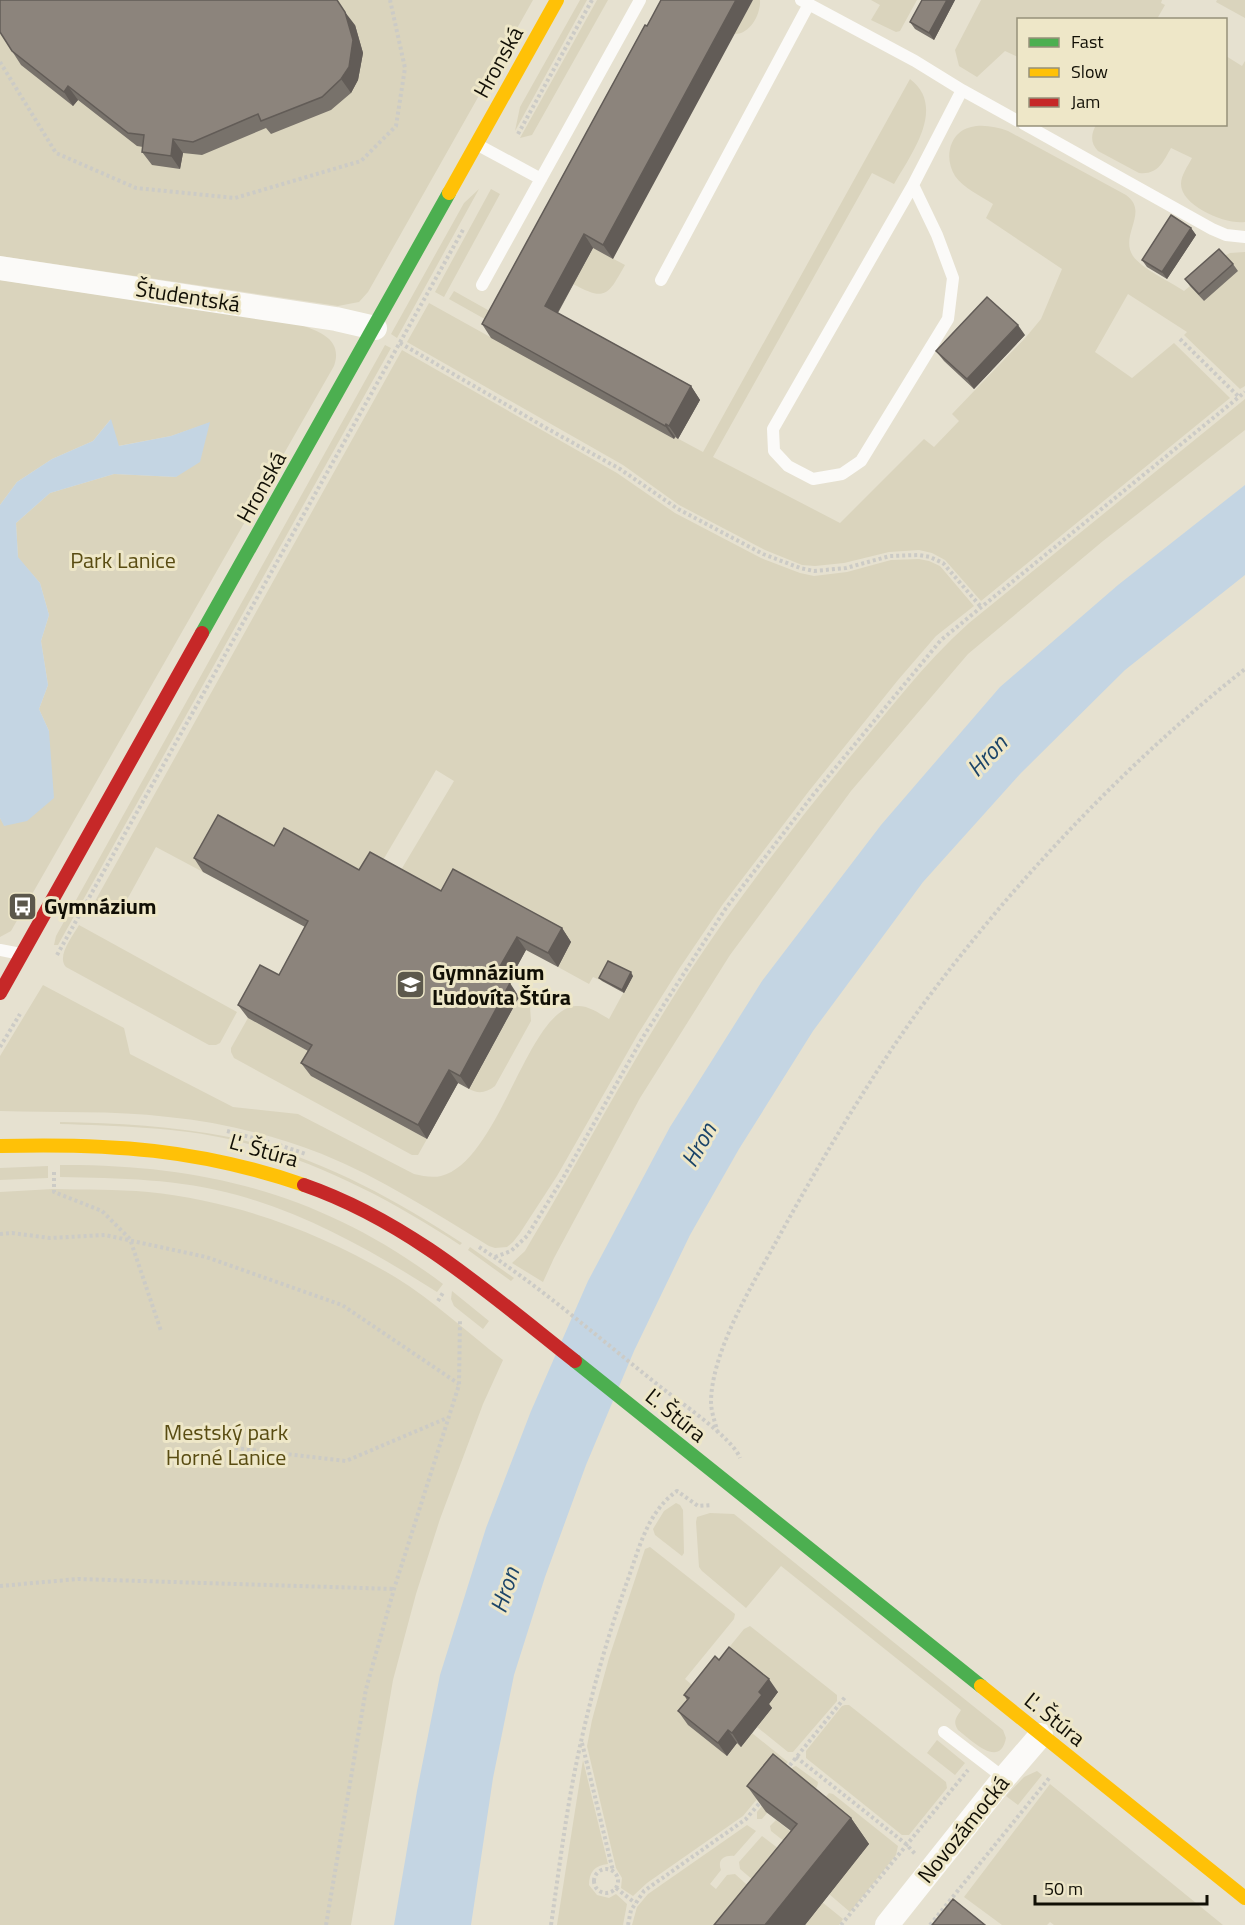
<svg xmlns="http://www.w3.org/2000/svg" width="1245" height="1925" viewBox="0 0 1245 1925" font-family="'Titillium Web',sans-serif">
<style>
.green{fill:#dad4bd}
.water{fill:#c4d5e3}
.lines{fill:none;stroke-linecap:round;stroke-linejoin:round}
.path{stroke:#cccbc6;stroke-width:4;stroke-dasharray:3 3;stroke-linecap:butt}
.lane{stroke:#fbfaf8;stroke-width:12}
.street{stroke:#fbfaf8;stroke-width:24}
.fast{stroke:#4caf50;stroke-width:14}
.slow{stroke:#ffc107;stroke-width:14}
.jam{stroke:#c62828;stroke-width:14}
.wall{fill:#78726b}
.shaded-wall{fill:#625c57}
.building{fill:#8c847c;stroke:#625c57;stroke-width:1.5}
.labels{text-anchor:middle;stroke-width:6;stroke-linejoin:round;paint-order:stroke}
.street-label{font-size:22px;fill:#110f05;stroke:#eee7c8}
.park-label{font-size:22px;fill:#594c12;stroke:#eee7c8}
.poi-label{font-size:22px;font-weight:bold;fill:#110f05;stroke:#eee7c8;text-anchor:start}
.water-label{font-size:24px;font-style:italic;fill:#1c4569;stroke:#eee7c8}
</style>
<rect width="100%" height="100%" fill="#e6e1d0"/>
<path class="green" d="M0,0H533L368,292L359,302L338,306L0,256Z
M580,0H587L515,131L520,107Z
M597,0H608L532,135L520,138Z
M753,0H760C761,14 750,35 734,34Z
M871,0H917L900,31L896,32L871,20L880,5Z
M981,0H1162L1161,3L1165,5L1157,19L1018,20V57L1005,51L977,77L959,66L955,50Z
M1217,0H1245V18L1216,2Z
M1226,56L1242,66L1245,61V222C1226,225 1181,206 1181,184C1181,175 1188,166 1192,158L1171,148C1163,162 1158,175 1139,173L1098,151C1090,143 1091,134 1096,125L1226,124Z
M910,79C947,107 911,154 894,184L872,173L713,457L840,523L924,439L934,447L959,421L952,414L1026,337L1041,319L1062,269L986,218L993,204C981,196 963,188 955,176C950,168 948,158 950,149C957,121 986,123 1008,131L1126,195C1150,212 1119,235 1133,256C1142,269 1171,282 1184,291L1190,286L1204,301L1224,256L1230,253L1245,252V386L1240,389L1184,335L1187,332L1128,294L1095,352L1132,378L1174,343L1230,398L981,601L945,560L932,553L919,550L889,552L844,563L815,566L802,565L765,550L679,505L623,465L407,342L429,303L674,439L675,437L703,452Z
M479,189L397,338L391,334L464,203Z
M491,189L500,194L444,297L435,292Z
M593,248L625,265C608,295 606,302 573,284Z
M0,280L301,325C321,332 343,340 334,366L11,931L0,937V818L5,826L49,731L39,709L48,685L41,641L49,615L40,583L18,558L16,523L50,493L114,474L176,477L209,423L171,436L118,446L110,420L93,441L52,459L17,482L0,505Z
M454,291L495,314L490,322L449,299Z
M385,345L391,348L58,945H54L56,936Z
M402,350L617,473L675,513L761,558L800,573L814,576L847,572L891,560L919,559L929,561L940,566L974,606L936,636L898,680L809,791L723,904L679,969L638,1034L557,1176L520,1233L513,1242L507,1247L495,1248L489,1246C435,1213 381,1178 322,1154C273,1135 221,1122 168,1117C112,1110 56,1113 0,1111V1056L43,985L124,1028L130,1054L233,1107L298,1114L414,1174C423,1176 432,1178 441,1176C500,1161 527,1009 576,1006C588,1005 599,1013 609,1019L633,975L602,981L593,977L589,984L558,967L571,941L451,904L398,875L454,781L436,770L369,884L284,859L227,828L203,872L156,847L118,916L94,903Z
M1245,399V430L1103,541L968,654L851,791L730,955L640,1098L554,1258L543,1282L512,1263L525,1251L532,1239C584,1152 631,1062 686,977C735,902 790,831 846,762C886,714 923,664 969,623Z
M79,925L237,1012L220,1043L216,1045H209L66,967C56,956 73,936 79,925Z
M519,997L530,1006L531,1021L495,1086C486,1093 478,1094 469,1089Z
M248,1018L321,1058L311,1076L427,1139L418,1155H412L234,1058L231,1052V1048Z
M60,1122C117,1123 173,1126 229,1137C313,1154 391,1197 462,1243L460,1245C390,1199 315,1160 233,1140C177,1127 117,1126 60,1124Z
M60,1165C205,1164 325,1195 443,1284L437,1292C374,1252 309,1215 237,1195C180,1179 119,1178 60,1177Z
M48,1166V1178L0,1180V1168Z
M53,1189C84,1190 116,1189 148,1192C236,1201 320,1232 395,1277C434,1301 468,1333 503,1360L483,1404L440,1519L416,1594L393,1680L351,1925H0V1192Z
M470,1247L514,1278L511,1281L468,1250Z
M452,1291L489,1321L483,1329L454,1306L451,1299Z
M676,1503L680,1505L683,1510L684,1553L682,1556L655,1535L653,1529L664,1511Z
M710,1513L734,1514L1003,1730L1006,1738C1000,1770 970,1739 958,1730C952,1721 957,1717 961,1710L781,1566L746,1608L702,1571L699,1567L696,1522L697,1517Z
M650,1547L735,1614L734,1619L685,1679L704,1695L727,1756L737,1743L741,1746L752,1733L788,1762L743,1816L647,1883L633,1896L621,1888L622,1878L616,1868L587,1746L592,1720L609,1658L645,1549Z
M750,1626L837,1695V1701L793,1752H788L757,1727L771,1708L768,1705L778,1693L705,1677L744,1629Z
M845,1705H849L946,1782L947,1788L909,1835H902L806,1758V1751L842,1706Z
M937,1740L965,1763L955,1775L927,1753Z
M583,1760L608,1864C595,1865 589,1872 589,1885L597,1895L609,1898L616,1894L627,1904L623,1925H557Z
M796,1766L818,1782C818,1799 780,1807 766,1812L767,1813L762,1819H757V1812L793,1767Z
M1037,1771L1042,1775L1018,1805L1006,1796L1024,1777Z
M1050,1784L1223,1925H1054L1050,1922L1047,1925H1002L964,1897Z
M829,1793L833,1794L898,1846L896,1855L850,1912L829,1894L820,1804Z
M776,1820L814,1850L807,1859L771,1831L770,1826Z
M747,1825L756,1831L734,1856C724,1855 717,1860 721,1870L710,1884L716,1889L727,1875L735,1874L755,1892L729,1925H632L637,1907L648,1894Z
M762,1836L783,1852L760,1886L740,1869L739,1862Z
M822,1902L843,1919L839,1925H804Z"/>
<path class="water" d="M111,419L119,446L171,436L210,422L200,462L176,477L114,474L50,493L16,523L18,557L40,583L49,615L41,641L48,685L39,709L49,731L54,798L27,821L4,826L0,818V505L17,482L52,459L93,441Z
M1245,485V575L1125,670L1021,773L923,882L813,1031L739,1149L690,1235L634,1351L586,1465L545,1577L514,1675L493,1778L471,1925H394L417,1791L440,1675L486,1528L531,1411L588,1281L670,1127L762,981L881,825L1000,687L1118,585Z"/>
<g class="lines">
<path class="path" d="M0,62L56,153L136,188L235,198L361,161L396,126L405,68L390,0
M518,134L592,0
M1180,339L1239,397
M400,343L548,429L620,469L678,509L763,554L800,568L814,571L846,568L890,556L919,555L930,557L943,563L981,607
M57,955L464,228
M0,1047L20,1014
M227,1131L269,1142
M279,1145L306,1154
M54,1172V1192L102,1211L130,1239L161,1331
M0,1234L12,1233L50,1238L105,1235L206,1257L342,1305L459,1384
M479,1247C542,1288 599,1338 658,1385C677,1400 733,1438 740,1458
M495,1257L511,1251L527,1236L563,1178L643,1037L726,908L813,795L941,640L1245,392
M438,1301L444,1291
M718,1433C715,1422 711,1412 711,1401C712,1351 752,1285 776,1242C815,1171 856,1101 902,1034C933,989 967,947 1002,905C1076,819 1156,739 1245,669
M235,1448L346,1461L447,1418
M0,1586L78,1579L394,1589
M582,1743L613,1871
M796,1757L906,1844L916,1855
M786,1770L846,1696
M594 1881a12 12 0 1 1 24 0a12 12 0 1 1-24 0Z
M616,1888L635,1903
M326,1925L366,1689L394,1589L459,1385L460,1319
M551,1925C558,1877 564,1828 573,1780C586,1713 604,1646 627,1582C639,1549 647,1512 677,1491L698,1506L712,1505
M628,1925L631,1910L644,1891L746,1819L763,1799
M841,1925L968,1770
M930,1925L1050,1777"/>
<path class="lane" d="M801,0L915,61L962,90L1018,121
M1024,124L1212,229L1226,235L1245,237
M478,145L541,179
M913,185L937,235L953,278L948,319L861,461L842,474L813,479L788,466L774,451L773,429L913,185L962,90
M661,280L809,4
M482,285L640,0
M0,950L21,954
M944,1732L1004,1778"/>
<path class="street" d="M0,268L336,319L375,328
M887,1925L1004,1778L1041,1735"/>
<path class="fast" d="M202,633L449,193
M575,1361L981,1686"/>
<path class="slow" d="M449,193L557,0
M0,1146C110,1143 199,1149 304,1185
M981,1686L1245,1898"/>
<path class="jam" d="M0,993L202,633
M304,1185C408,1221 490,1294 575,1361"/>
</g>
<path class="wall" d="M922,0H955L934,40L915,29L910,22Z
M355,25L363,53L358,80L351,93L331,110L271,134L266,128L202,155L183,153L180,169L152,165L142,152L143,147L137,146L78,100L73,106L21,65L12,51Z
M645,25L613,259L593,248L558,313L691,386L700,400L678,439L675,437L674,439L491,338L482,324Z
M1191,228L1196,235L1167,279L1147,267L1142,260Z
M1233,264L1238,271L1204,301L1190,286L1185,279Z
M1025,335L974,389L944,361L936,351Z
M274,846L359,870L441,891L562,928L571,942L558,967L526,950L508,982L519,997L469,1089L458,1083L427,1139L311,1076L301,1063L308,1051L248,1018L238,1005L279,975L305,927L203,872L194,858Z
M633,976L624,993L602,981L599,978Z
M719,1660L778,1692L769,1704L772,1708L741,1747L737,1743L727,1756L688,1725L678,1711L687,1700L684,1695Z
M747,1786L851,1818L869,1844L805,1925H714L791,1831L766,1812Z"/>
<path class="shaded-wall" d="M736,0H753L613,259L603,245Z
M947,0H955L934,40L929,33Z
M345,12L355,25L363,53L358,80L351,93L341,79Z
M68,86L78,100L73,106L64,92Z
M173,139L183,153L180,169L171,156Z
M1191,228L1196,235L1167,279L1162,272Z
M584,234L593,248L554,319L545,306Z
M1018,325L1025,335L974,389L967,379Z
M691,386L700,400L678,439L669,426Z
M666,424L675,437L674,439L665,426Z
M562,928L571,942L558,967L548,953Z
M517,937L526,950L505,989L495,975Z
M631,972L633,976L624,993L622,990Z
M510,983L519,997L469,1089L460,1076Z
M449,1070L458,1083L427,1139L418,1125Z
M769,1679L778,1692L769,1704L772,1708L741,1747L732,1733L759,1692Z
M728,1730L737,1743L727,1756L718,1743Z
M851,1818L869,1844L805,1925H765Z"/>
<path class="building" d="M0,0H337L345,12L353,40L349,67L341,79L322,97L261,121L258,114L193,142L173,139L171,156L142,152L144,135L128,133L68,86L64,92L12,51L0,32Z
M661,0H736L603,245L584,234L545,306L691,386L669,426L666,424L665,426L482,324L645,25L647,26Z
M922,0H947L929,33L910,22Z
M1171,215L1191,228L1162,272L1142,260Z
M1219,249L1233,264L1199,294L1185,279Z
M987,297L1018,325L967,379L936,351Z
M218,815L274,846L284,828L359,870L370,852L441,891L453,869L562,928L548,953L517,937L495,975L510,983L460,1076L449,1070L418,1125L301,1063L312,1045L238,1005L260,965L279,975L308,921L194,858Z
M608,961L631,972L622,990L599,978Z
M729,1647L769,1679L759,1692L762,1695L732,1733L728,1730L718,1743L678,1711L689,1698L684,1695L715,1656L719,1660Z
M773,1754L851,1818L765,1925H714L797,1824L747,1786Z
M953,1899L985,1925H932Z"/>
<defs>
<symbol id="bus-square" viewBox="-11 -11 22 22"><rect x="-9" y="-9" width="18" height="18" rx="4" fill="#5c584c" stroke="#eee7c8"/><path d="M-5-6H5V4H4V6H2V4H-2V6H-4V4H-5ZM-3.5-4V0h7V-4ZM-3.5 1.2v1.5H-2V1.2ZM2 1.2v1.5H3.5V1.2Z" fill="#fff"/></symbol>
<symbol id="university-square" viewBox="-11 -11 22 22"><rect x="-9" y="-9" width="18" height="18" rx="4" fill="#5c584c" stroke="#eee7c8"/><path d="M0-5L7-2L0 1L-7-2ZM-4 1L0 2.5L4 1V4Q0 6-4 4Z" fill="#fff"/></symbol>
</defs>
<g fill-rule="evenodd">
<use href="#bus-square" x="6" y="890" width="33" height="33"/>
<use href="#university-square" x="394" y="968" width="33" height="33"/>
</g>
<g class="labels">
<g class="street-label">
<text transform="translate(498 62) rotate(-61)" y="8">Hronská</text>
<text transform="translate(188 296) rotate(9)" y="8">Študentská</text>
<text transform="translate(261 487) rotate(-61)" y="8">Hronská</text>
<text transform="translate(264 1150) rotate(16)" y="8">Ľ. Štúra</text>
<text transform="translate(676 1415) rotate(39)" y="8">Ľ. Štúra</text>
<text transform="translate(1055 1719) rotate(39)" y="8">Ľ. Štúra</text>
<text transform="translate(963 1829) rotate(-51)" y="8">Novozámocká</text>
</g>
<g class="park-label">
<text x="123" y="568">Park Lanice</text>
<text x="226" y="1440">Mestský park<tspan x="226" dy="25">Horné Lanice</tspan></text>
</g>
<g class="poi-label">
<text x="44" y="914">Gymnázium</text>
<text x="432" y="980">Gymnázium<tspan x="432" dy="25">Ľudovíta Štúra</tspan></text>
</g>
<g class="water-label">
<text transform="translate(987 756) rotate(-47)" y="8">Hron</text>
<text transform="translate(699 1145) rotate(-61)" y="8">Hron</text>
<text transform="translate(505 1590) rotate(-72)" y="8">Hron</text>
</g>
</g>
<rect x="1017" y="18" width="210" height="108" fill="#eee7c8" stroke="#96917a" stroke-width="1.5"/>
<rect x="1029" y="38" width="30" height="9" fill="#4caf50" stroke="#96917a" stroke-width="1.5"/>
<text x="1071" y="48" font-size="18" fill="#110f05">Fast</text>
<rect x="1029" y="68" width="30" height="9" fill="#ffc107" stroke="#96917a" stroke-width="1.5"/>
<text x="1071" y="78" font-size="18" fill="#110f05">Slow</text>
<rect x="1029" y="98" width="30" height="9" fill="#c62828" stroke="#96917a" stroke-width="1.5"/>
<text x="1071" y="108" font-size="18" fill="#110f05">Jam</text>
<path d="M1035 1895v9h172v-9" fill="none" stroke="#110f05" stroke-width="3"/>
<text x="1044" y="1895" font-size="18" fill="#110f05" stroke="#eee7c8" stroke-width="4.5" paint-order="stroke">50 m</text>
</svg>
